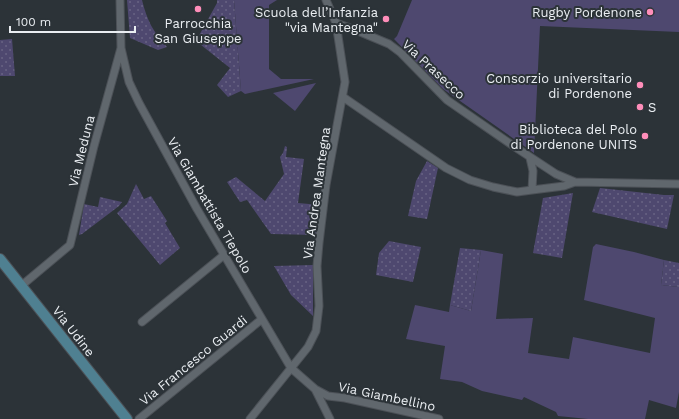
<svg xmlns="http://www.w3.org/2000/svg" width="679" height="419" viewBox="0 0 679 419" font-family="'Work Sans',sans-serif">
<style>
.grass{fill:#4e486f}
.garden{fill:url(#garden-dots)}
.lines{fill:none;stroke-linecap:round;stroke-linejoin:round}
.street-casing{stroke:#4c5157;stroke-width:9}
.secondary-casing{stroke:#4c5157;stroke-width:12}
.street{stroke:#60676d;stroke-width:7}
.secondary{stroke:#4f8091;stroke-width:10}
.poi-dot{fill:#ff8eba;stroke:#2c3338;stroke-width:1.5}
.labels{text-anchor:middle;stroke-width:4;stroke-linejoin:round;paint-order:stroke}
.poi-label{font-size:13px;fill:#eaeef2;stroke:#2c3338;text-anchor:end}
.street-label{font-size:13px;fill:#eaeef2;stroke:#2c3338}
</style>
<defs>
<pattern id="garden-dots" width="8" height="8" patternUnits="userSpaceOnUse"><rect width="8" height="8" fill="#4e486f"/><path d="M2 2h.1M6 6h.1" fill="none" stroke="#686384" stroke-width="1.8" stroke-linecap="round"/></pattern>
</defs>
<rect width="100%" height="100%" fill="#2c3338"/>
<path class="grass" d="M234,0H277L269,5V69L281,79H314L245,94L241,91Z
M412,0H679V32L540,26L534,153L443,89L394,39L397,36Z
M316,83L295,111L273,93Z
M596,244L634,252L664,260L661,285L679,287V392L676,408L649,400L645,419H588L558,416L556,412L524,397L522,400L482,391L462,382L440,379L445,346L406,339L415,305L449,312L450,305L471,311L481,250L503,254L496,319L533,318L528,353L569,359L573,337L650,353L655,318L584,300L593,247Z"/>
<path class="garden" d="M127,0H142C147,20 153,32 167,47L158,50L130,38Z
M217,0H234L241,91L228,97L217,85L230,68L196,41L217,3Z
M12,39L15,76H0V40Z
M285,146L287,147L286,157L304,159L298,203L320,205L316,235L271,234L247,200L240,202L227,182L236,177L265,201L284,174L280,157L283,153Z
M427,161L438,168L427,219L408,216L416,181Z
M136,184L144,199L151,196L167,221L165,223L180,248L160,265L117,213L127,204Z
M600,188L664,195H674L667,229L592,212Z
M573,193L562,258L533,253L543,198Z
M100,197L122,202L119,206L82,234L79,235L84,204L98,207Z
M389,241L421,247L413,282L376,275L379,253Z
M460,248L481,250L471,311L450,305Z
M664,260L679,263V287L661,285Z
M313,265V316L291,295L274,266Z"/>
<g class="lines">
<defs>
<path id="street" d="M336,23L358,31L389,44L401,53L447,100L512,145L556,174L575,182L679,184
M121,48L129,82L139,103L197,209L291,368L315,389L328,396L345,398L439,419
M343,97L446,168L470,180L493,187L517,192L532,190
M530,158L533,171L532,190L564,186L575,182
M21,286L70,245L94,146L121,48L120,0
M142,322L224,255
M315,389L330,419
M139,419L262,319
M250,419L308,347L316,331L319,306L317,266L319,243L326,185L345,82L336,23L326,0"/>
<path id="secondary" d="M0,259L127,419"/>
</defs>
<use href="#street" class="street-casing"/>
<use href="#secondary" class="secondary-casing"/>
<use href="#street" class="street"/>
<use href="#secondary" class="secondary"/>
</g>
<g class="poi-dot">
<circle cx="198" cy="9" r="4"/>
<circle cx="650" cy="12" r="4"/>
<circle cx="386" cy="19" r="4"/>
<circle cx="640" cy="85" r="4"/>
<circle cx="640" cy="107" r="4"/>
<circle cx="645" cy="136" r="4"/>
</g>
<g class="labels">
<g class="poi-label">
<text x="378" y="17">Scuola dell’Infanzia<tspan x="378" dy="15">"via Mantegna"</tspan></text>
<text x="642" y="17">Rugby Pordenone</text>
<text x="198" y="28" text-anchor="middle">Parrocchia<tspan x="198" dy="15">San Giuseppe</tspan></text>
<text x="632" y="83">Consorzio universitario<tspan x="632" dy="15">di Pordenone</tspan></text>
<text x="648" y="112" text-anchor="start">S</text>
<text x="637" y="134">Biblioteca del Polo<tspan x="637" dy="15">di Pordenone UNITS</tspan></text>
</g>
<g class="street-label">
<text transform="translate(434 69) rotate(43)" y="5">Via Prasecco</text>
<text transform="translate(81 151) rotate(-76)" y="5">Via Meduna</text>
<text transform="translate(316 193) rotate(-82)" y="5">Via Andrea Mantegna</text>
<text transform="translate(210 205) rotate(60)" y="5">Via Giambattista Tiepolo</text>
<text transform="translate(74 331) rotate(52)" y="5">Via Udine</text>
<text transform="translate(193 360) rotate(-39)" y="5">Via Francesco Guardi</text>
<text transform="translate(387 396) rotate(12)" y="5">Via Giambellino</text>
</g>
</g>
<path d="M10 26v6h125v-6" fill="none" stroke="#eaeef2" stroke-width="2"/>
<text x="16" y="26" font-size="12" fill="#eaeef2" stroke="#2c3338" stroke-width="3" paint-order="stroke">100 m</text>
</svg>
